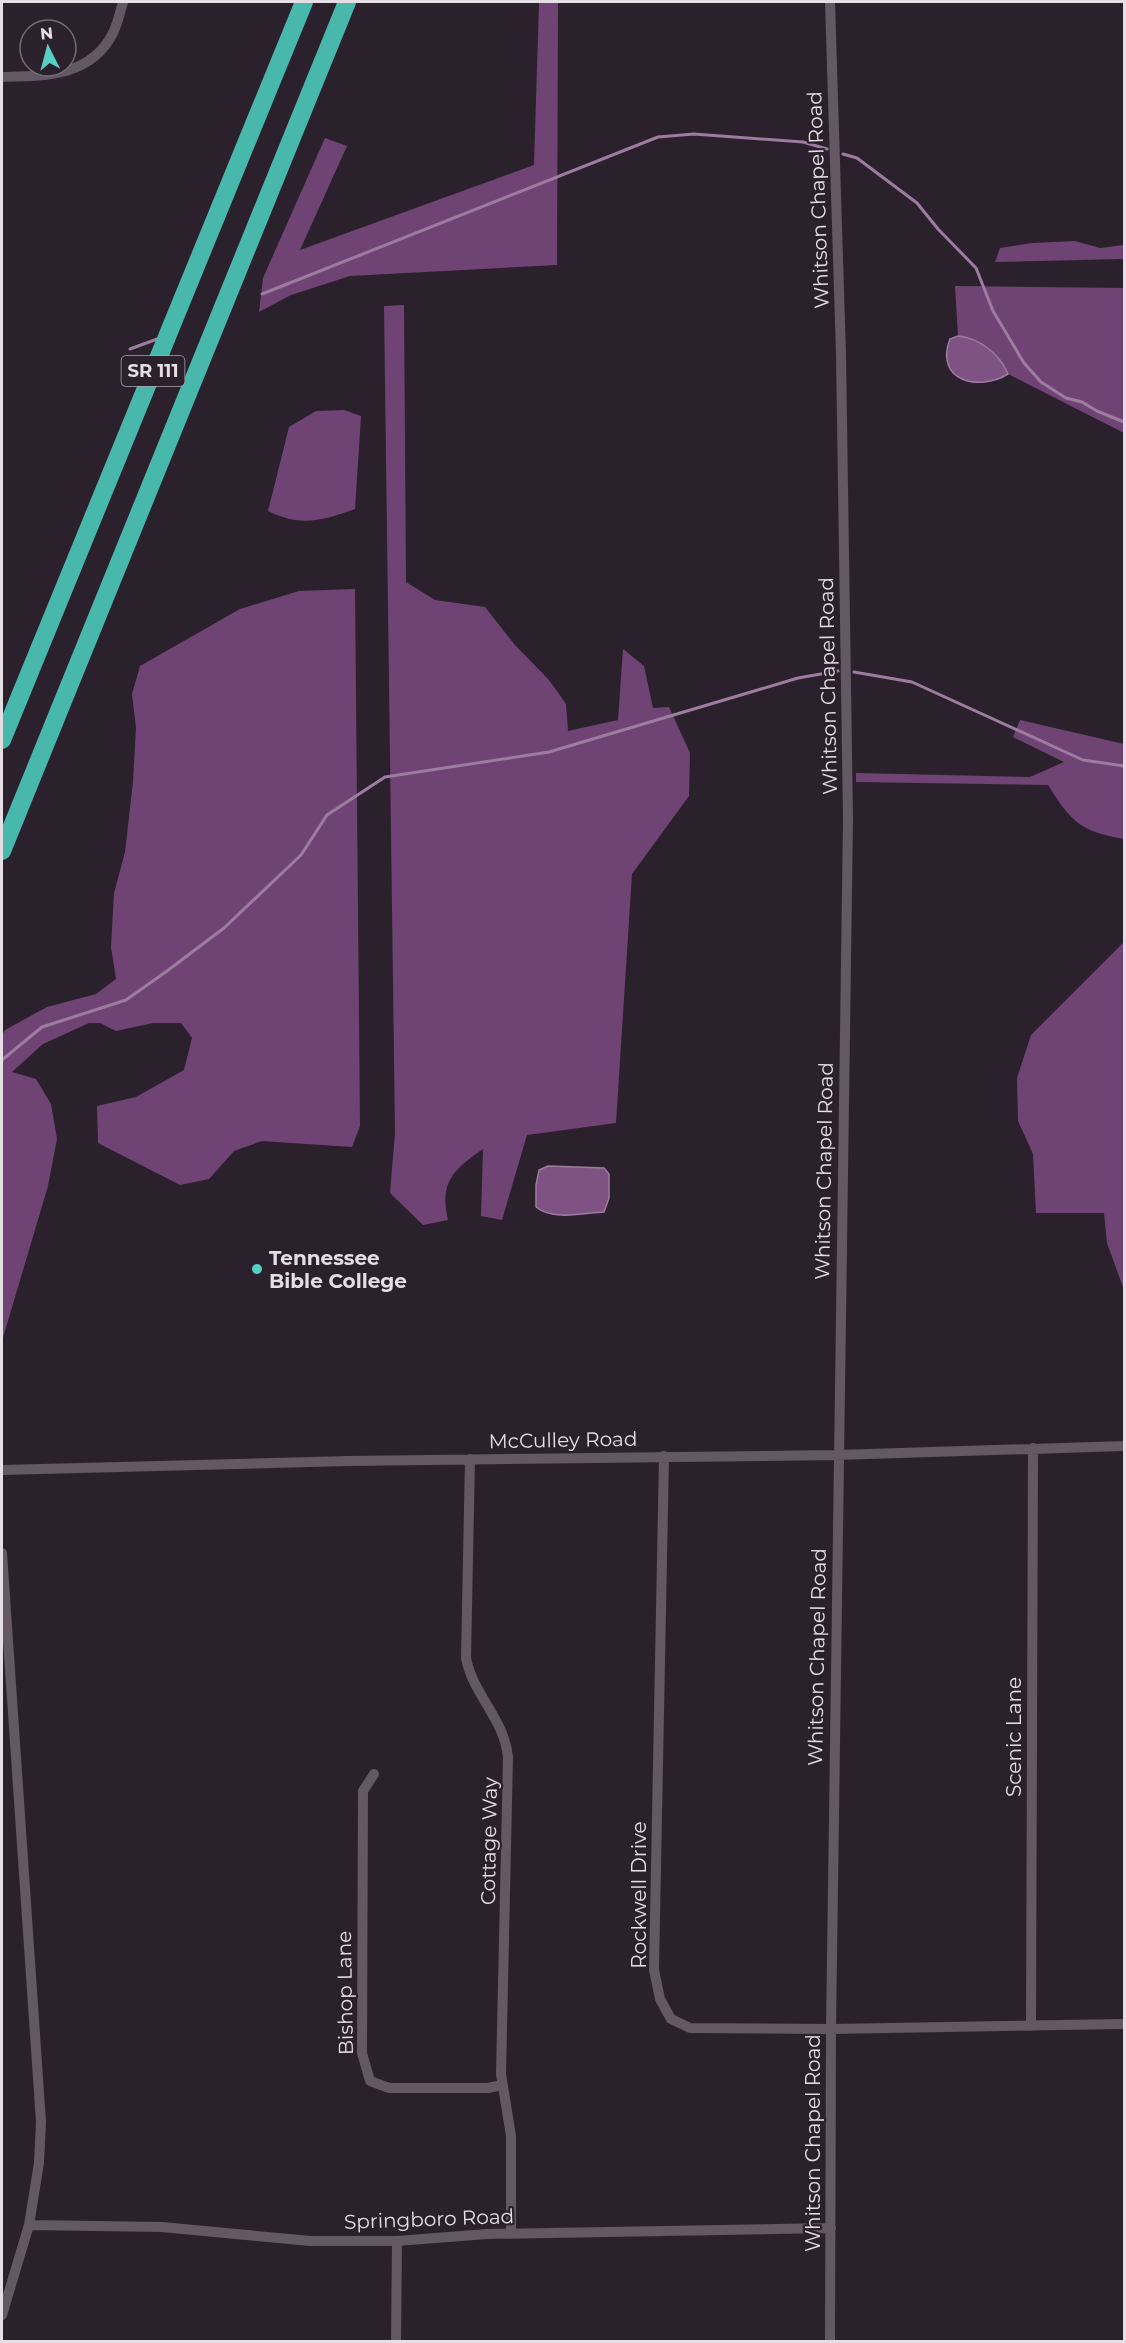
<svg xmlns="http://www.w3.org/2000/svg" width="1126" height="2343" viewBox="0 0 1126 2343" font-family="Montserrat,sans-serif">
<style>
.forest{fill:#6f4475}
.water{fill:#7e5283;stroke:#9d7ca0;stroke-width:1.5}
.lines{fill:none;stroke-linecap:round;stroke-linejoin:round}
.stream{stroke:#9d7ca0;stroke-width:3}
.street{stroke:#635864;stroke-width:10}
.highway{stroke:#48b8ad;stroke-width:18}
.poi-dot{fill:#57cec2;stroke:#2b212c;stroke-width:2}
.labels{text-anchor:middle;stroke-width:4.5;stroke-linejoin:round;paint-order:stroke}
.shield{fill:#2b212c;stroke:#ada5ae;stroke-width:1.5}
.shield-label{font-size:18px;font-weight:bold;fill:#e5dee5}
.street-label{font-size:20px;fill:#e5dee5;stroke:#2b212c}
.poi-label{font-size:20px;font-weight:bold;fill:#e5dee5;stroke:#2b212c;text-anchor:start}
</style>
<rect width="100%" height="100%" fill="#2b212c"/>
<path class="forest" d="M539,2H558L557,265L350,276L291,295L259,312L263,278L325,138L347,146L300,250L534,165Z
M1075,241L1100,248L1124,245V259L995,262L1000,248L1032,243Z
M955,286L1124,288V433L1008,374C1000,355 978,338 958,336Z
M404,305L406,582L435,600L485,607L515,645L549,680L566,704L568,731L618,720L623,649L644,666L653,708L669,707L690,753L689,796L632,874L616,1123L527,1135L502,1220L481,1216L483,1149C454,1169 439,1182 448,1220L423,1225L390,1193L395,1133L384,306Z
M344,410L361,416L355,509C321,521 301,527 268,511L289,427L316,411Z
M355,589L360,1126L352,1147L262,1141L234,1151L209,1179L180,1185L98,1143L97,1106L136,1097L184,1070L192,1038L181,1023H153L116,1031L100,1023H89L43,1044L12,1072L36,1079L51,1104L57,1139L48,1186L2,1341V1035L5,1030L47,1007L96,994L116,979L111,947L114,893L125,852L133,782L136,728L132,694L140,666L240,609L299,591Z
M1020,720L1124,744V839C1080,831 1071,822 1048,785L856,782V773L1030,777L1064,762L1013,737Z
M1124,942V1290L1107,1243L1104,1213H1036L1033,1154L1018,1121L1017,1078L1031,1035Z"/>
<path class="water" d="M958,336C979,338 1000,354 1008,374C979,392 934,381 950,339Z
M548,1166L604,1168L609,1174V1198L604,1212C584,1213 553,1221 536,1207V1185L539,1170Z"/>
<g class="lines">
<path class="stream" d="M843,154L857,158L917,203L938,229L976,268L993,311L1024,363L1041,382L1066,398L1082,402L1097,411L1124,422
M262,294L658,137L694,134L803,142L827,149
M130,349L160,338
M854,672L912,682L1083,760L1124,766
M2,1060L42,1027L126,1000L167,971L224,928L301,855L327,815L385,777L549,752L798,678L838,671"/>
<path class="street" d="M2,77C44,76 91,77 113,33C118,23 120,12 123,2
M664,1456L654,1970L660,1999L671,2019L690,2028L831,2029L1124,2024
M470,1459L466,1658C473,1695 504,1718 508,1757L501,2074L511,2136V2234
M2,1470L348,1461L837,1455L1124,1446
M2,1553L41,2122L39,2163L29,2225L2,2315
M374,1774L363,1791L362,2053L370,2081L389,2088H488L502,2085
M1031,2026L1033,1448
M29,2225L162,2227L310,2241H397L487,2234L831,2228
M396,2342L397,2241
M830,2342L831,2029L848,819L841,354L830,2"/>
<path class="highway" d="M2,740L304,2
M2,851L347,2"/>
</g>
<circle class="poi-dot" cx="257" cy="1269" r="6"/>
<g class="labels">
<rect class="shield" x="121.5" y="356" width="63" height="30" rx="4.5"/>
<g class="shield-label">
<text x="153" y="377">SR 111</text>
</g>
<g class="street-label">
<text transform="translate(818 200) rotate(-92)" y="7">Whitson Chapel Road</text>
<text transform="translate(828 686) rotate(-91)" y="7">Whitson Chapel Road</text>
<text transform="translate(824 1171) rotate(-89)" y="7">Whitson Chapel Road</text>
<text transform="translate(563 1440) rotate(-1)" y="7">McCulley Road</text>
<text transform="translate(817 1657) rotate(-89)" y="7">Whitson Chapel Road</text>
<text transform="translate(1014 1737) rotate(-90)" y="7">Scenic Lane</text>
<text transform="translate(489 1841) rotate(-89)" y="7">Cottage Way</text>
<text transform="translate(639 1895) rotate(-90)" y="7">Rockwell Drive</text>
<text transform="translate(345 1993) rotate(-91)" y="7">Bishop Lane</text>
<text transform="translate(813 2143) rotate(-90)" y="7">Whitson Chapel Road</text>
<text transform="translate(429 2219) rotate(-2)" y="7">Springboro Road</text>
</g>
<g class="poi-label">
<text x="269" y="1265">Tennessee<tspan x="269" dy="23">Bible College</tspan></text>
</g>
</g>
<rect width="1126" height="2343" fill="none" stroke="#e5dee5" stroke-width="6"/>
<g transform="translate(48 48) rotate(354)"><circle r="28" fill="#2b212c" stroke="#756d76" stroke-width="1.5"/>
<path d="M0-4.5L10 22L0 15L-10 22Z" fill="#57cec2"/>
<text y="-9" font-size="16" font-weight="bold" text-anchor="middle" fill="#e5dee5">N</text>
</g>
</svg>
